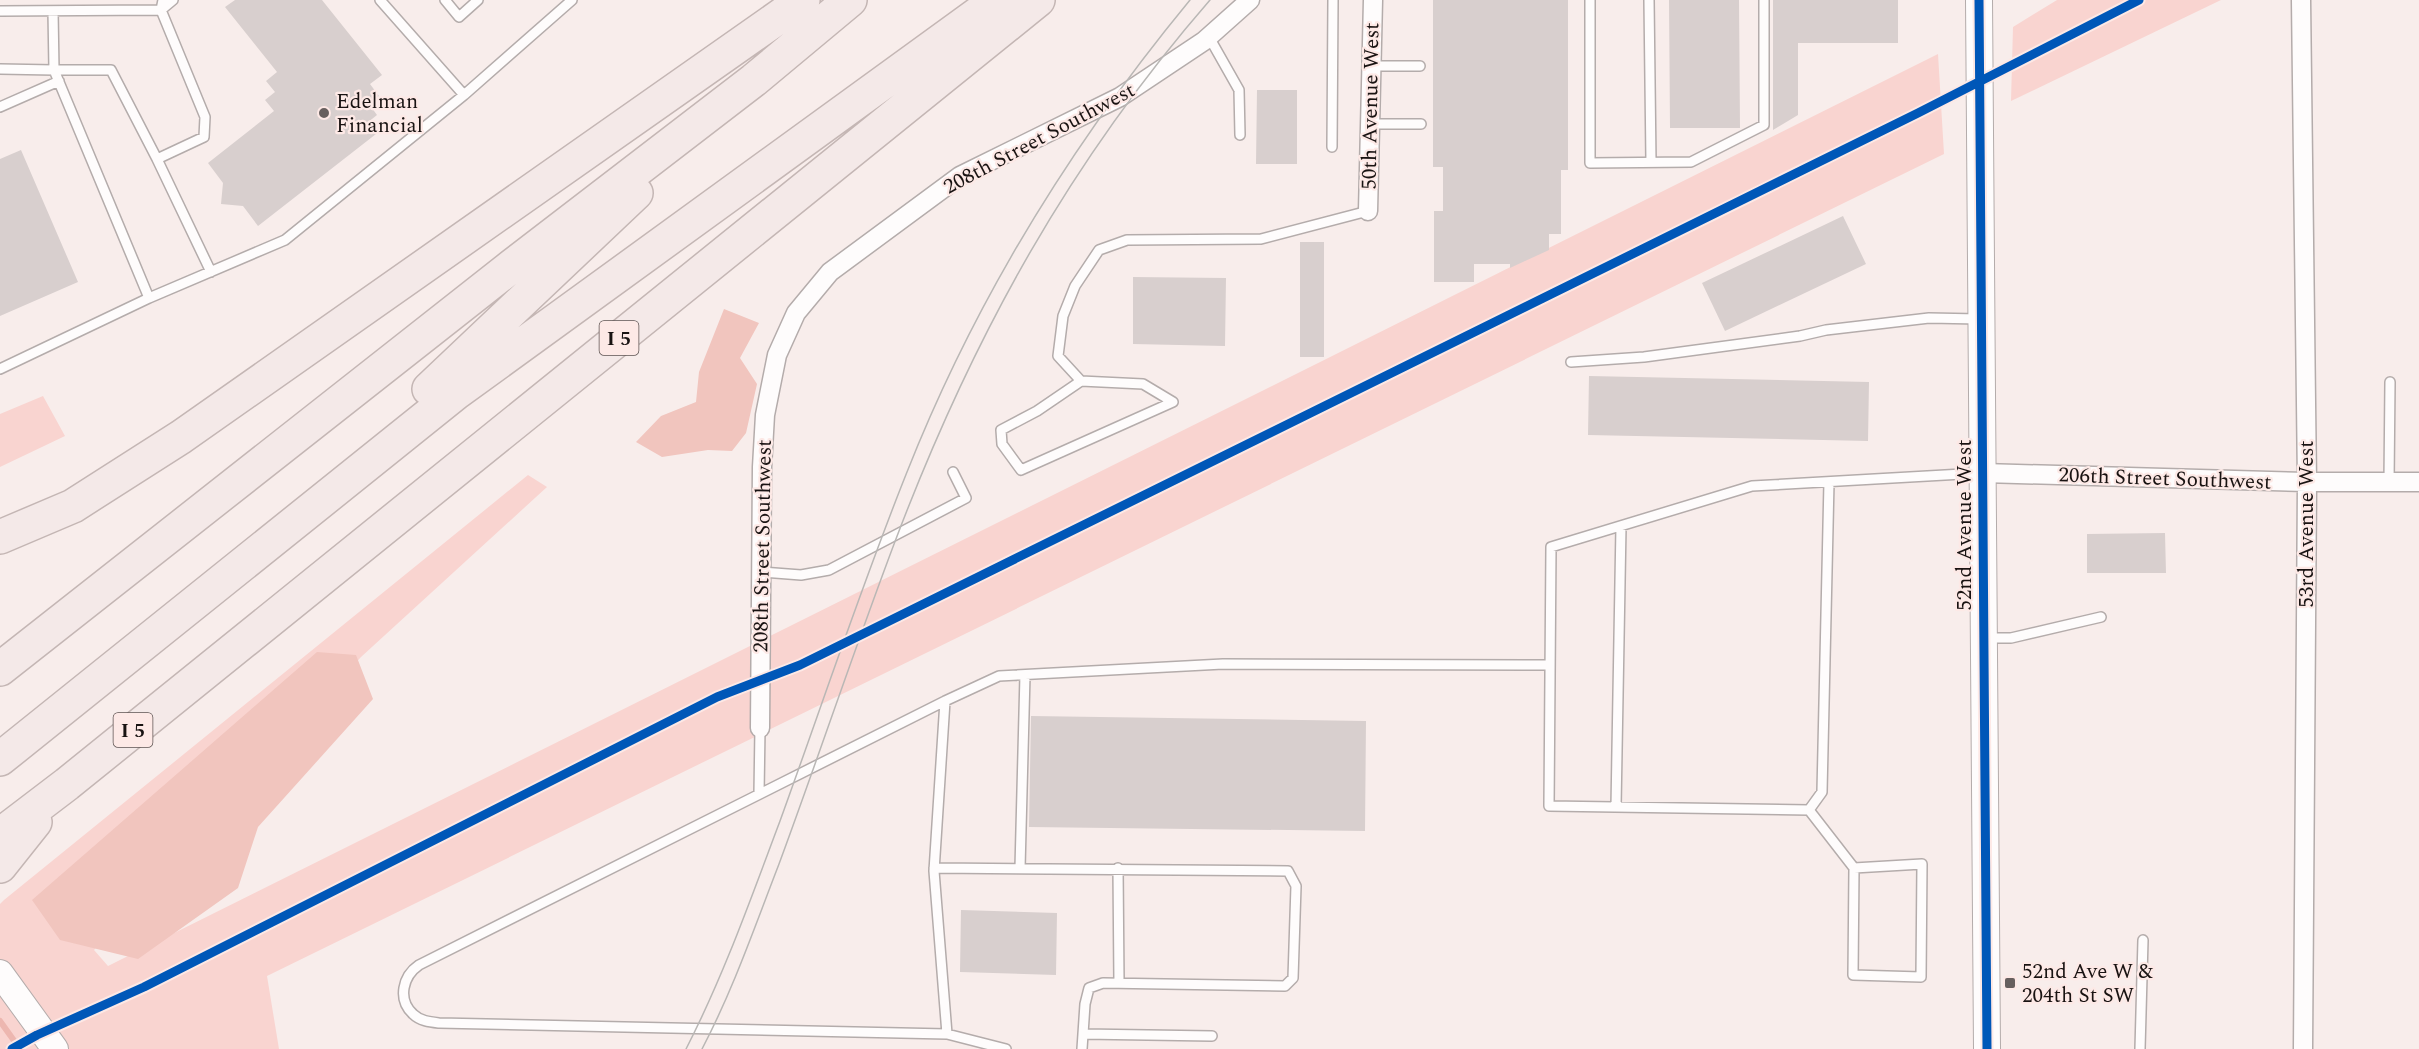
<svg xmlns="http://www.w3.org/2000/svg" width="2419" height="1049" viewBox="0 0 2419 1049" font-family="Spectral,serif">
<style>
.green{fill:#f9d4d0}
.forest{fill:#f1c5be}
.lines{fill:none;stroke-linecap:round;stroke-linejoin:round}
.stream{stroke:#edb7b0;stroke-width:6}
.building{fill:#d8cfce}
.lane-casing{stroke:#b4acab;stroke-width:12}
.street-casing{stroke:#b4acab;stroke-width:21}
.secondary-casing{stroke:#b4acab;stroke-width:28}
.highway-casing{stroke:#c4b6b4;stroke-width:36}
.lane{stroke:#fefcfc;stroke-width:9}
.street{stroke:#fefcfc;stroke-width:18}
.secondary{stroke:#fefcfc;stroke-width:26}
.highway{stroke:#f4e9e8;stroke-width:33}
.tram{stroke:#b9b7b5;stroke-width:1.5}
.cycleway-casing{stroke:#fde9e6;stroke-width:13}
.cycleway{stroke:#0057b8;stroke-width:9}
.poi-dot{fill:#675f5e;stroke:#fde9e6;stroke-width:2}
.labels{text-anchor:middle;stroke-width:4.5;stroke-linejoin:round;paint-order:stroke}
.shield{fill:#fde9e6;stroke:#5d5352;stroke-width:1.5}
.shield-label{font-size:20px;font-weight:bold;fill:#191312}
.poi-label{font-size:21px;fill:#191312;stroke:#fde9e6;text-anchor:start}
.street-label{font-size:21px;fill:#191312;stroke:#fde9e6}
</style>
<rect width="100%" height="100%" fill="#f8edeb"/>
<path class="green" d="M2057,0H2221L2011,101L2013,27Z
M1938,54L1944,154L267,976L279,1049H0V904L4,900L528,475L547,487L361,657L94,950L108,966Z
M43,396L65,436L0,467V414Z"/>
<path class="forest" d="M724,309L759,323L740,358L757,384L746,433L732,451L708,450L662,457L636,442L661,416L696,402L699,372Z
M317,652L356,655L373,699L258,827L238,888L138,959L60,940L32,900Z"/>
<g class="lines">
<path class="stream" d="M0,1021L20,1049"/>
</g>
<path class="building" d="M235,0H322L382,75L370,84L379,96L369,104L377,115L367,123L376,134L258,226L243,206L221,204L223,183L208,163L274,111L265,100L275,92L266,81L277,72L225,7Z
M1433,0H1568V170H1561V234H1549V250L1510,268V264H1474V282H1434V211H1443V167H1433Z
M1669,0H1739L1740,128H1670Z
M1773,0H1898V43H1798V115L1773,130Z
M1257,90H1297V164H1256Z
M21,150L78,282L0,316V159Z
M1843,216L1866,264L1725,331L1702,283Z
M1300,242H1324V357H1300Z
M1133,277L1226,278L1225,346L1133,344Z
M1589,376L1869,382L1868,441L1588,435Z
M2165,533L2166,573H2087V534Z
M1031,716L1366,721L1365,831L1029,827Z
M961,910L1057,913L1056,975L960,972Z"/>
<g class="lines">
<defs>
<path id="lane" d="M163,0L161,10L205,117L204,137L157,159L211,272
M380,0L464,95L572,0
M445,0L459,17L478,0
M1590,0V163L1691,162L1764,125V0
M1649,0L1651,162
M0,11L161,10L173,0
M1209,37L1239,90L1240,135
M1371,66H1420
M0,69L54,70L53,11
M0,107L59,81
M1370,124H1421
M1332,147L1333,0
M149,298L54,70H111L157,159
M1571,362L1644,357L1800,336L1826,330L1929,318L1979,319
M0,369L149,298L285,240L464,95
M1081,381L1037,411L1001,430L1002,444L1021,470L1173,402L1143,384L1081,381L1058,356L1063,316L1075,286L1099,250L1127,240L1261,239L1368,211
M1829,482L1822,792L1809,810L1549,806L1551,547L1752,486L1980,473
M2389,482L2390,382
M761,572L801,575L829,570L966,498L953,472
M1985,638H2011L2101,617
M945,701L934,871L947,1034L1006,1049
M759,794L760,728
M1616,807L1621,526
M1809,810L1854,868L1853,975L1921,977L1922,864L1854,868
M934,868L1288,871L1296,886L1293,978L1285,986L1103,983L1089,988L1085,1004L1082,1049
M1020,868L1025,675
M1118,868L1119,983
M947,1034L439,1023C430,1022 420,1021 413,1014C397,999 403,976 419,965L945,701L999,676L1223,664L1550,665
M1083,1034L1212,1036
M2140,1049L2143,940"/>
<path id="street" d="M2301,0L2307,482L2303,1049
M1368,211L1373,0
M1983,473L2307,482H2419
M760,728L762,467L765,415L777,355L796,313L830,272L960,176L1120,97L1204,41L1250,0"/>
<path id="secondary" d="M1979,0L1987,1049
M0,973L55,1049"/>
<path id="highway" d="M429,389L636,193
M0,537L73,506L181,437L803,0
M0,669L512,266L754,80L850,0
M0,759L456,393L997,0
M0,835L67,784L1038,0
M0,866L35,822"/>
</defs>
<use href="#lane" class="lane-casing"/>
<use href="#street" class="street-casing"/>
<use href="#secondary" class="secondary-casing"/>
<use href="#highway" class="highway-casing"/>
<use href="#lane" class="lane"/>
<use href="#street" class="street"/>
<use href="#secondary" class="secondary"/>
<use href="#highway" class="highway"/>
<path class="tram" d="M686,1049C724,975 751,898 780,821C822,705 861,587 907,472C975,300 1072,143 1190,0
M702,1049C733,990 755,926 779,864C820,753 857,641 899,531C975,333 1070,161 1210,0"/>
<defs>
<path id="cycleway" d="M1979,0L1987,1049
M12,1049L37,1035L144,987L717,697L800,665L1918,113L2139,0"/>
</defs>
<use href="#cycleway" class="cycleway-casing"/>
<use href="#cycleway" class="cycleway"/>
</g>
<g class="poi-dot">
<circle cx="324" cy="113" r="6"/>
<rect x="2004" y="977" width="12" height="12" rx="3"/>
</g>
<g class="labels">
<g class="shield">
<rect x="599.5" y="321" width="39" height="34" rx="4.5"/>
<rect x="113.5" y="713" width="39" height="34" rx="4.5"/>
</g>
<g class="shield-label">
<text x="619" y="345">I 5</text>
<text x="133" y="737">I 5</text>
</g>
<g class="poi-label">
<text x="336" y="108">Edelman<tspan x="336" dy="24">Financial</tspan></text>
<text x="2022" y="978">52nd Ave W &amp;<tspan x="2022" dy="24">204th St SW</tspan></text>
</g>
<g class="street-label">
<text transform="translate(1370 106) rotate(-89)" y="7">50th Avenue West</text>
<text transform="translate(1039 138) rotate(-28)" y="7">208th Street Southwest</text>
<text transform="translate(2165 478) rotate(2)" y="7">206th Street Southwest</text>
<text transform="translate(2306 524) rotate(-90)" y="7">53rd Avenue West</text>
<text transform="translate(1964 525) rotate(-90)" y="7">52nd Avenue West</text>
<text transform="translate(762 546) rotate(-89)" y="7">208th Street Southwest</text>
</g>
</g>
</svg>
